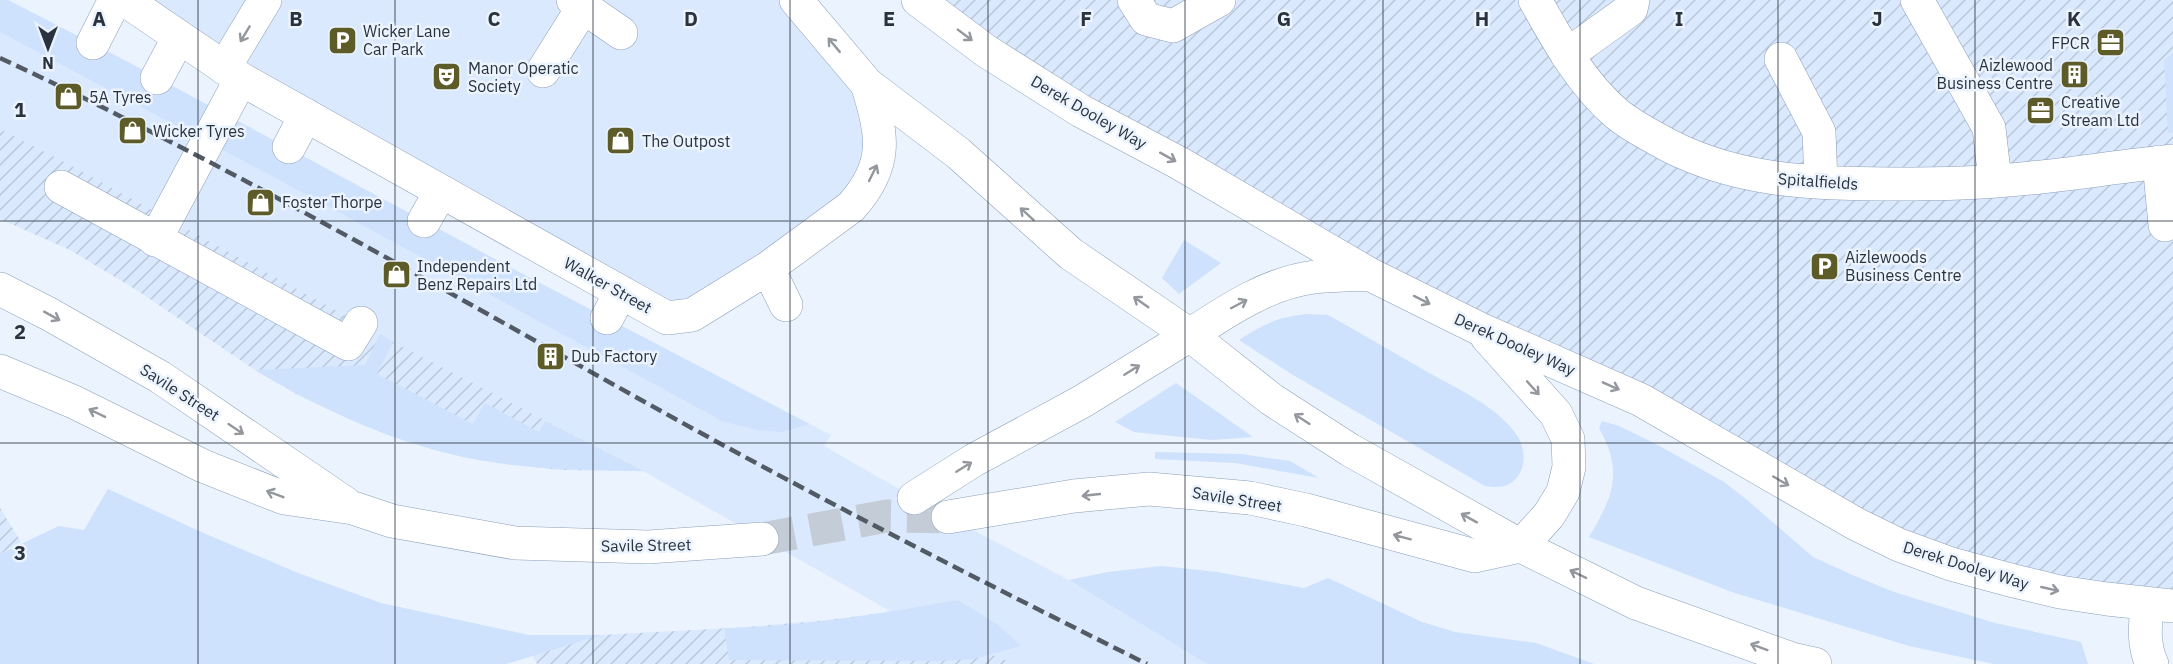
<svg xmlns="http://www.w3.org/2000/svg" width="2173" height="664" viewBox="0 0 2173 664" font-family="'IBM Plex Sans',sans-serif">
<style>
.built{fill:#dae9fe}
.industrial{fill:url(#industrial-furrows)}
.green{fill:#cee1fd}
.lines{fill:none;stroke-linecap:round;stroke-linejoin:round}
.major-tunnel{stroke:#c4ccd7;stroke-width:33;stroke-dasharray:33 16;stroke-linecap:butt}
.minor-casing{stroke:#8c9fba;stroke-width:34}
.major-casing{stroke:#8c9fba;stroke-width:34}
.highway-casing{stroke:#8c9fba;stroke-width:34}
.minor{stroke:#fff;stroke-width:33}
.major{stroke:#fff;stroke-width:33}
.highway{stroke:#fff;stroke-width:33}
.rail{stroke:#525a65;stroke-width:4.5;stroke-dasharray:12 6;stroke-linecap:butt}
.oneway{stroke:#94989e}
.grid{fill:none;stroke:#2a323d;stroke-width:1.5;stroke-opacity:0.55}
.labels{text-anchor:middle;stroke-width:5;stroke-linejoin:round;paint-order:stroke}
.poi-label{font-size:16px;fill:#2a323d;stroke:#eaf3fe;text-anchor:start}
.street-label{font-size:16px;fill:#2a323d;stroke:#eaf3fe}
.grid-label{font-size:20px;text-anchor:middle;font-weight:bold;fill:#2a323d;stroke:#eaf3fe;stroke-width:5;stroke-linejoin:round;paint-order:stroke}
</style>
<defs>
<pattern id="industrial-furrows" width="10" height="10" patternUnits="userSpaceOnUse" patternTransform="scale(1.5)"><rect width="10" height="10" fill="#dae9fe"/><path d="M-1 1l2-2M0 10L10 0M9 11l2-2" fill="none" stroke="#bbc8db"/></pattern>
</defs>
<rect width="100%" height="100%" fill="#eaf3fe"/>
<path class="built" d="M0,0H8L126,61L517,271L831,435L824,446L948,517L1069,580L1207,664H1014L892,612L643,471L401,346L72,166L0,130Z
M125,0H796L867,84L877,166L692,315Z"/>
<path class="industrial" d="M918,0H2173V606L1951,564L1480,329Z
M0,129L72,166L401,346L643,471L559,470L479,460L422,446L354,421L296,394L255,370L135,289L70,250L0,219Z
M0,508L21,542L0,554Z
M892,612L1014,664H537L533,657L529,635H601L732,628L818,621Z"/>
<path class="green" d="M0,0H8L126,61L517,271L809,424L782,432L758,430L724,422L285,183L0,32Z
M2173,53V133H2168L2164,60Z
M1184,240L1221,263L1179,294L1162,278Z
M1307,314L1328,315C1362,334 1395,353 1429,373C1458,389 1500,408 1518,437C1525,449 1526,465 1518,476C1509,488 1498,488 1485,486L1293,375L1239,340C1264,324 1277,317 1307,314Z
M380,334L393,342L377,374L473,424L485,403L539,432L545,421L643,471C589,470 533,470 479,460C400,446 324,411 255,370L365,365Z
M1176,383L1253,437L1211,440L1134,432L1115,422Z
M1602,421L1619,426L1654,443L1724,482L1746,499L1813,557L1850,574L1894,592L1995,623L2081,642L2088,664H1994L1909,646L1732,592L1589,537C1613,497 1624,472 1599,428Z
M1155,452L1241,454L1290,461L1319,478L1235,463L1155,459Z
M108,489L199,531L298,573L381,603L529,635H601L506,664H0V554L59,526L84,530Z
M1162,566L1217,572L1304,588L1328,578L1422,622L1455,632L1536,643L1594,664H1207L1069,580L1108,572Z
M958,600L997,624L1021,646L974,659L937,661L729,660L724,628C800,628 883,613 958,600Z"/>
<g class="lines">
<path class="major-tunnel" d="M762,539L887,516L948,517"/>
<defs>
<path id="minor" d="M125,0L241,79L667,318L692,315L768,268L851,207C889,165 883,135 867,84
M573,0L621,33
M1134,0L1146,19L1173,26L1219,0
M1535,0C1558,41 1581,83 1617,114C1628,123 1642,131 1655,138C1728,181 1810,184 1892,184C1915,184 1938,184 1961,183C2031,181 2103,168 2173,161
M1917,0L1989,128L1995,181
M93,43L115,0
M1567,55L1631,9L1633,0
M1781,59L1819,132L1821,182
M224,68L265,0
M543,71L583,7
M157,78L179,37
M289,147L306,115
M2159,162L2165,225
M61,187L348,344L361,323
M424,221L441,191
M155,240L241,79
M768,268L786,305
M607,318L621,292"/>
<path id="major" d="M0,289L49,314L160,377L345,503
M0,371L74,402L203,466L284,498L353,508L392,521L515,543L648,547L762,539
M914,498L974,460L1083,401L1190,335
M948,517L1074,496L1149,489L1250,498L1306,510L1475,556L1521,546"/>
<path id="highway" d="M796,0L867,84L958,153L1071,254L1190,335L1271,399L1350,450L1521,546L1636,603L1792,659L1815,664
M918,0L986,51L1081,111L1179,163L1369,274L1480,329L1641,400L1856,524L1899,545L1951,564L2014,581L2060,592L2107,599L2173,606
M1190,335C1228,310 1268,283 1314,277C1332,275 1351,275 1369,274
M1487,337L1556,414L1568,439L1569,467L1563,492L1549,515L1521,546
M2147,605C2145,626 2143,645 2152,664"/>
</defs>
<use href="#minor" class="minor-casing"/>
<use href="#major" class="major-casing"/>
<use href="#highway" class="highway-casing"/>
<use href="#minor" class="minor"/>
<use href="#major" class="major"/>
<use href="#highway" class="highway"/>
<path class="rail" d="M0,58C226,163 443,290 661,411C821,500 983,582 1147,664"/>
</g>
<defs><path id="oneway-shaft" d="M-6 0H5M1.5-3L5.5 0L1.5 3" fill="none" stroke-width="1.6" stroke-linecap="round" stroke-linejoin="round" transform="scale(1.5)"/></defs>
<g class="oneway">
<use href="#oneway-shaft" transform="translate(245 34) rotate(121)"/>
<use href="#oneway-shaft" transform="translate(965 35) rotate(37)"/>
<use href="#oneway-shaft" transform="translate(834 45) rotate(-130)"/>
<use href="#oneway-shaft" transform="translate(1168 157) rotate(29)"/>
<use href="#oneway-shaft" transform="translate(873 173) rotate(-64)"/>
<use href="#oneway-shaft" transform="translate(1027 214) rotate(-138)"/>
<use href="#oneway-shaft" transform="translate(1422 300) rotate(27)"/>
<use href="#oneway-shaft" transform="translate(1141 302) rotate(-145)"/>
<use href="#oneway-shaft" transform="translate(1239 304) rotate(-28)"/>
<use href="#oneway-shaft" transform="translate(52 316) rotate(29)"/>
<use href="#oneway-shaft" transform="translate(1132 370) rotate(-32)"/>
<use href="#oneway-shaft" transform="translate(1611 386) rotate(24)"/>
<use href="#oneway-shaft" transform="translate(1533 388) rotate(48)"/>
<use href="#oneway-shaft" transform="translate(97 413) rotate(-154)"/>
<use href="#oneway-shaft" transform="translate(1302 419) rotate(-147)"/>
<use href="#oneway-shaft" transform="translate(236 429) rotate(34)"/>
<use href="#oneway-shaft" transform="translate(964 467) rotate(-32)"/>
<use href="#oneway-shaft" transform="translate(1781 481) rotate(30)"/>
<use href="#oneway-shaft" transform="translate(275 494) rotate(-159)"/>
<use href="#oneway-shaft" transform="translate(1091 495) rotate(174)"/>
<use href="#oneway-shaft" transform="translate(1469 518) rotate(-151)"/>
<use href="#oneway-shaft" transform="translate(1402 537) rotate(-165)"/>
<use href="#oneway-shaft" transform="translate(1578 574) rotate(-154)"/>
<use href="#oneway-shaft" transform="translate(2050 589) rotate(13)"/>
<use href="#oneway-shaft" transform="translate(1759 647) rotate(-160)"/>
</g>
<path class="grid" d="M198,0V664M395,0V664M593,0V664M790,0V664M988,0V664M1185,0V664M1383,0V664M1580,0V664M1778,0V664M1975,0V664M0,221H2173M0,443H2173"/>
<defs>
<symbol id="parking-square" viewBox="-11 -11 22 22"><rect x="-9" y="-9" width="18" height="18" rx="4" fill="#5d5c29" stroke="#eaf3fe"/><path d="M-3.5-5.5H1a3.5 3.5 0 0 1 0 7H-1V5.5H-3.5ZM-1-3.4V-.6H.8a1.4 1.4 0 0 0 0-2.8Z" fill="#fff"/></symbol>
<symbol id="office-square" viewBox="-11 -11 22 22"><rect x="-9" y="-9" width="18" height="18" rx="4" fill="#5d5c29" stroke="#eaf3fe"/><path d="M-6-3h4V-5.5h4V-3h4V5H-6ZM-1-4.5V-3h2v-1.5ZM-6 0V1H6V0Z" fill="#fff"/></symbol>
<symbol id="building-square" viewBox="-11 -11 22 22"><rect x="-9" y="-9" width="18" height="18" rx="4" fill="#5d5c29" stroke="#eaf3fe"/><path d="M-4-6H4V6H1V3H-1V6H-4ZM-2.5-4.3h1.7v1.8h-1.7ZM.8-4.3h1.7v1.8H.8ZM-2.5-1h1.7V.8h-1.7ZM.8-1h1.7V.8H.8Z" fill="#fff"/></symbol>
<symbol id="theatre-square" viewBox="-11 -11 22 22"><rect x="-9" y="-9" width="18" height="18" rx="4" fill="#5d5c29" stroke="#eaf3fe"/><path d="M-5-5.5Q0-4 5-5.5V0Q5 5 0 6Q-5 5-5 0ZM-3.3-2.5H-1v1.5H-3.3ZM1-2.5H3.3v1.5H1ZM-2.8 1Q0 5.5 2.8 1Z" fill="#fff"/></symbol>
<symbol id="shop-square" viewBox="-11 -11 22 22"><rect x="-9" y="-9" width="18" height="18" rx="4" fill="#5d5c29" stroke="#eaf3fe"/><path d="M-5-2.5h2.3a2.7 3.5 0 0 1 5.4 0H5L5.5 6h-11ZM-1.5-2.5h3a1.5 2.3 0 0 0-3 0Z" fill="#fff"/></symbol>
</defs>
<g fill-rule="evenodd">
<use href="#parking-square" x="326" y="24" width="33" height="33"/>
<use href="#office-square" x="2094" y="26" width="33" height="33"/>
<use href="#building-square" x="2058" y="58" width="33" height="33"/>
<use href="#theatre-square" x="430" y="60" width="33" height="33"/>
<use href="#shop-square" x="52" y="80" width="33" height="33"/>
<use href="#office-square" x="2024" y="94" width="33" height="33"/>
<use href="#shop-square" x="116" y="114" width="33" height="33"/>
<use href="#shop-square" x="604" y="124" width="33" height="33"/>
<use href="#shop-square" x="244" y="186" width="33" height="33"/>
<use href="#parking-square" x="1808" y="250" width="33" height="33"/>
<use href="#shop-square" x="380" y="258" width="33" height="33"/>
<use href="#building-square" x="534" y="340" width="33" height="33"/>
</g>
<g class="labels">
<g class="poi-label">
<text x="363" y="37">Wicker Lane<tspan x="363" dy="18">Car Park</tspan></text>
<text x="2090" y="49" text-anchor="end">FPCR</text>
<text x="2053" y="71" text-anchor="end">Aizlewood<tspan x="2053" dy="18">Business Centre</tspan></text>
<text x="468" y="74">Manor Operatic<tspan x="468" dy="18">Society</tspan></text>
<text x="89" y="103">5A Tyres</text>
<text x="2061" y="108">Creative<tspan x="2061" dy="18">Stream Ltd</tspan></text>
<text x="153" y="137">Wicker Tyres</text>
<text x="642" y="147">The Outpost</text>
<text x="282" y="208">Foster Thorpe</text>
<text x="1845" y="263">Aizlewoods<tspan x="1845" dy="18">Business Centre</tspan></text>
<text x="417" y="272">Independent<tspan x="417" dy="18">Benz Repairs Ltd</tspan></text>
<text x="571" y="362">Dub Factory</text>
</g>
<g class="street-label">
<text transform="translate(1089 112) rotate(30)" y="6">Derek Dooley Way</text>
<text transform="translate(1818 181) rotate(4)" y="6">Spitalfields</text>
<text transform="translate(608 285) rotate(29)" y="6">Walker Street</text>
<text transform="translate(1515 344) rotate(24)" y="6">Derek Dooley Way</text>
<text transform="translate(180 392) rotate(33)" y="6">Savile Street</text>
<text transform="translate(1237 499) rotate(9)" y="6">Savile Street</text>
<text transform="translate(646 545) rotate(-1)" y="6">Savile Street</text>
<text transform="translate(1966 565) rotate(17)" y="6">Derek Dooley Way</text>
</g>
</g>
<g class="grid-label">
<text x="99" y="26">A</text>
<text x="296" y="26">B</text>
<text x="494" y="26">C</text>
<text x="691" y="26">D</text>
<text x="889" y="26">E</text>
<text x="1086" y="26">F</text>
<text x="1284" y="26">G</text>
<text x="1482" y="26">H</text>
<text x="1679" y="26">I</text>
<text x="1877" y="26">J</text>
<text x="2074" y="26">K</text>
<text x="20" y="117">1</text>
<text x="20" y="339">2</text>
<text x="20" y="560">3</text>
</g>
<g transform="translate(48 48) rotate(180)" stroke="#eaf3fe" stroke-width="4.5" paint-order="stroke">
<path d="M0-4.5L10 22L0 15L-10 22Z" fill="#2a323d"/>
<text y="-9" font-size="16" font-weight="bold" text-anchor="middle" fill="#2a323d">N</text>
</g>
</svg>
